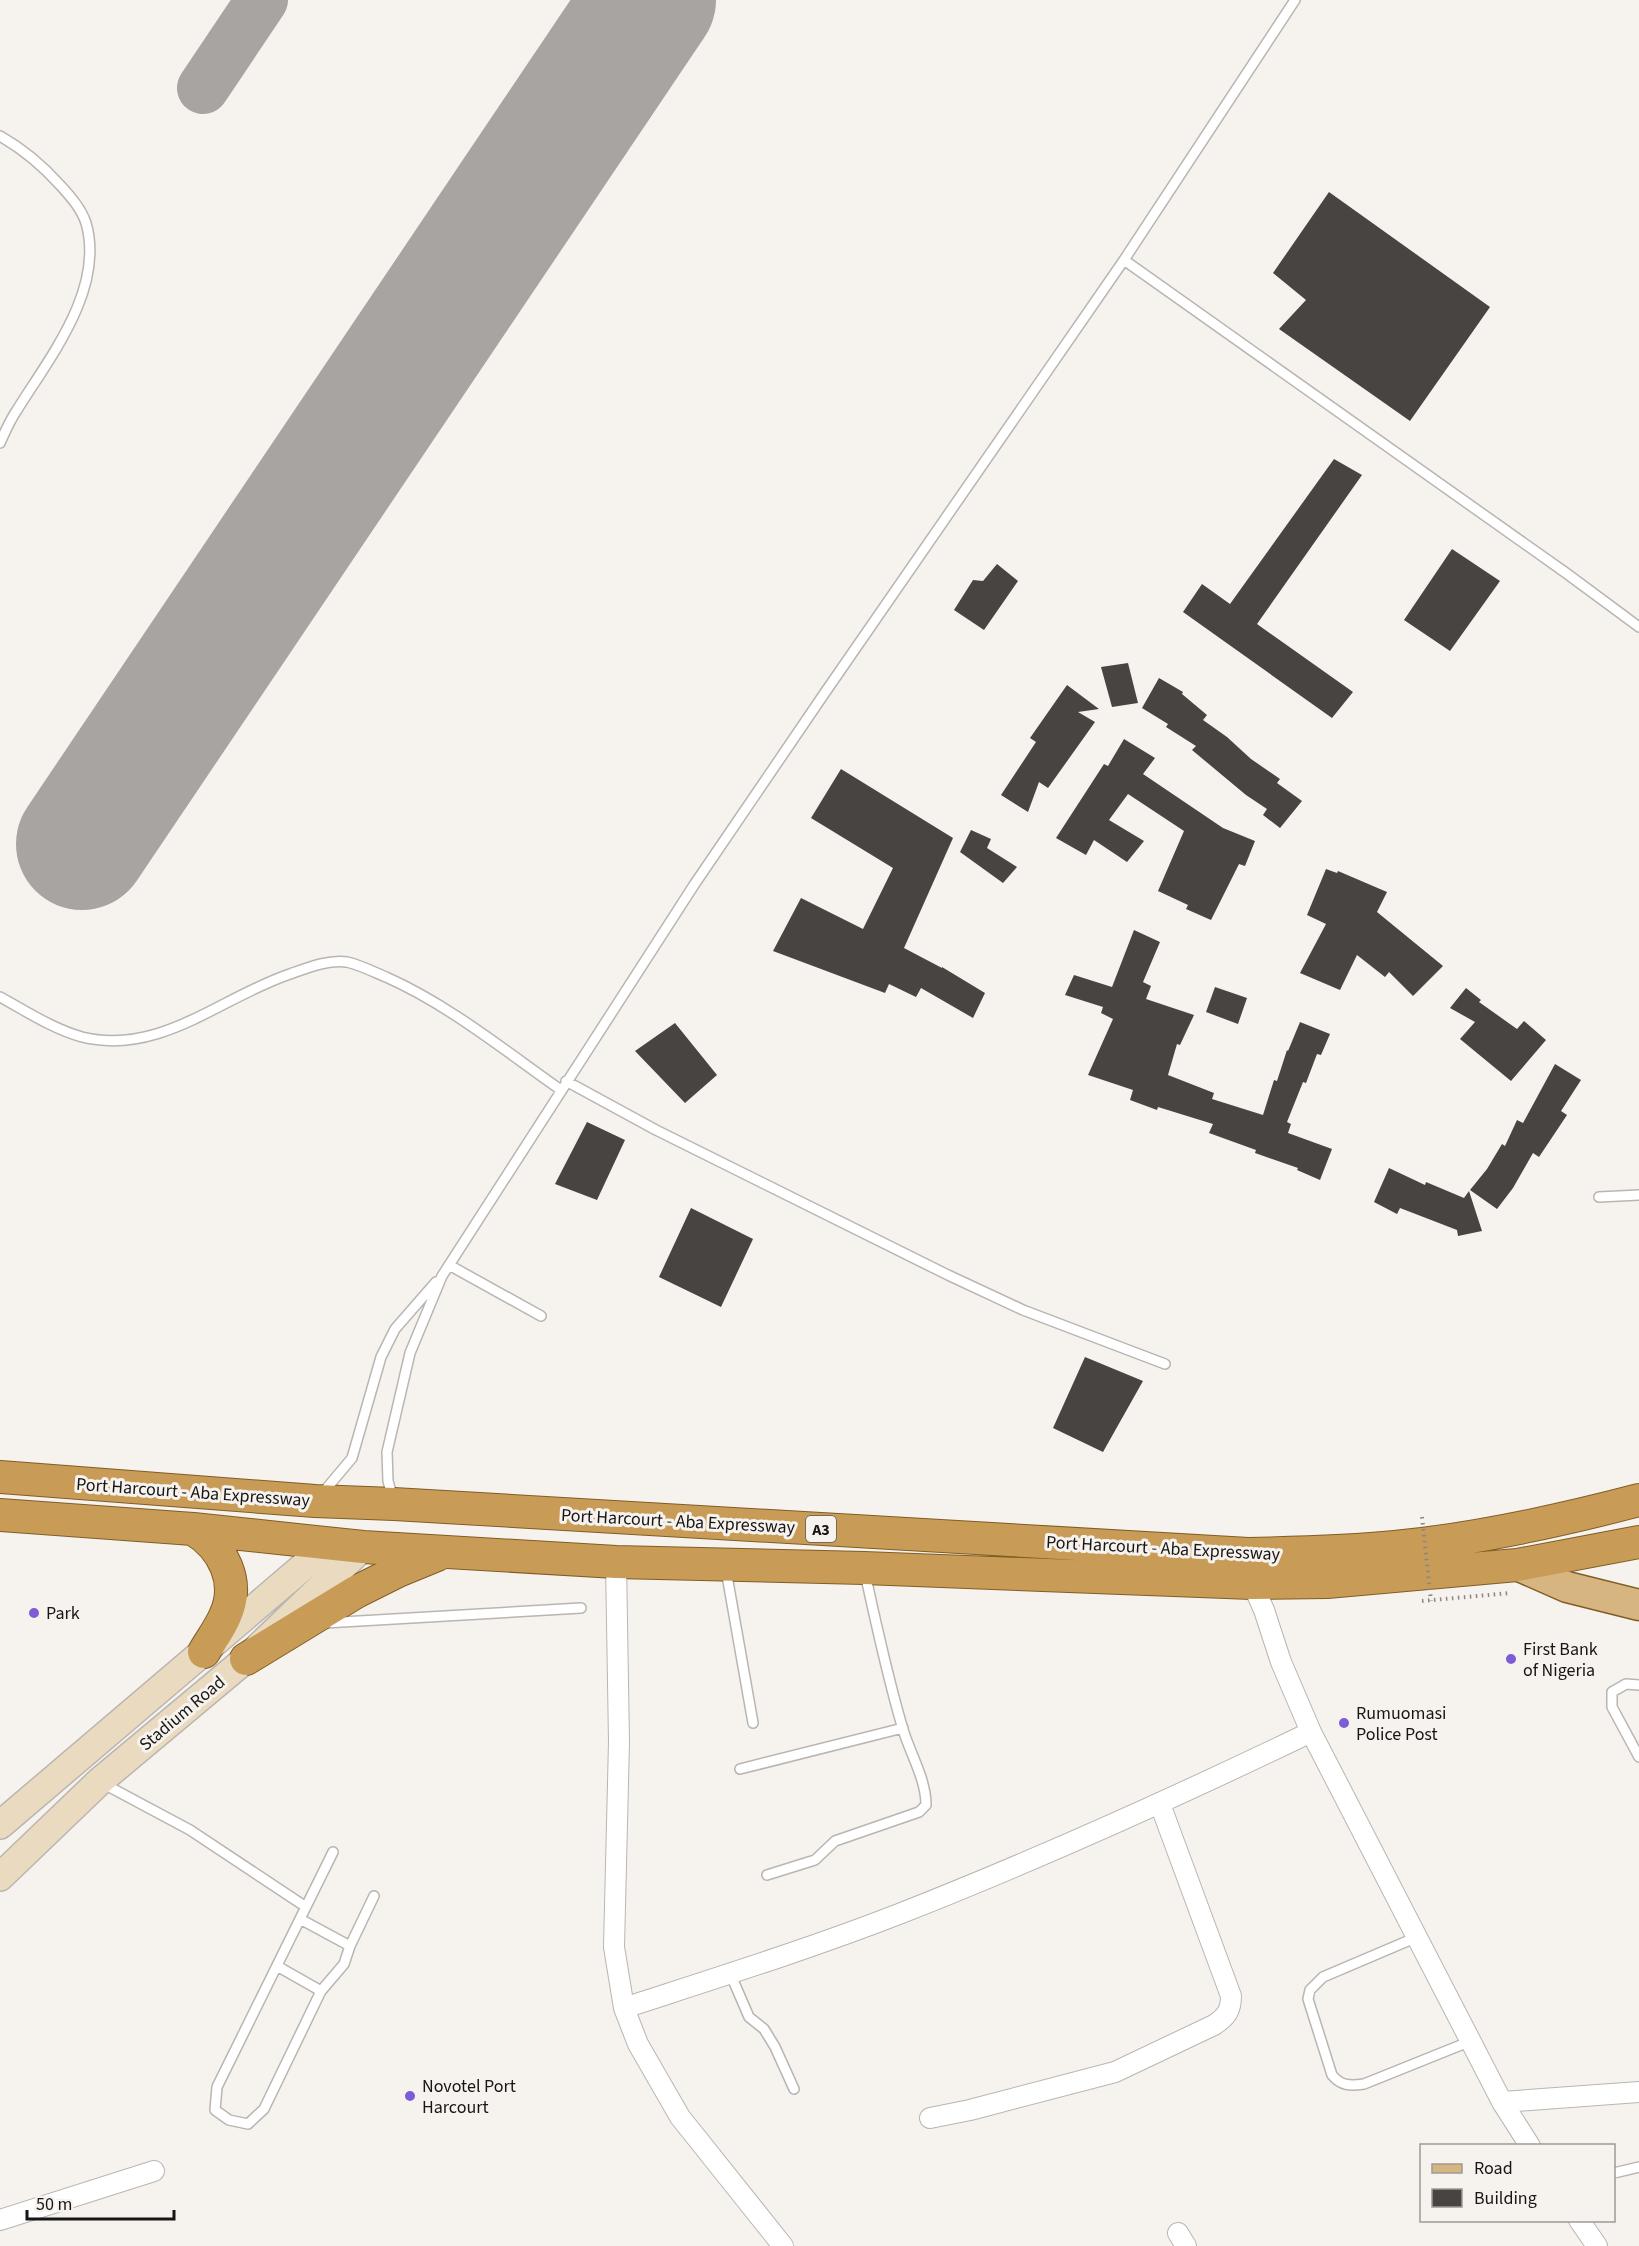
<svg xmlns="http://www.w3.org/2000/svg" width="1639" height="2246" viewBox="0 0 1639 2246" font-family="'Source Sans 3',sans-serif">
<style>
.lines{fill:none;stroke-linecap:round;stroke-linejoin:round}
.taxiway{stroke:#a7a4a1;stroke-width:52}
.runway{stroke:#a7a4a1;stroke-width:132}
.building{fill:#474441}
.service-casing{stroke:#b9b6b1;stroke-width:12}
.minor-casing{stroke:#b9b6b1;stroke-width:22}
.secondary-casing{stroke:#b9b6b1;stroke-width:30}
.primary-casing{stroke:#815d25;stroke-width:33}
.trunk-casing{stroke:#815d25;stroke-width:34}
.path{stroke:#898684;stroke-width:4;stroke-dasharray:1.5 4.5;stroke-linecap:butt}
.service{stroke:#fff;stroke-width:9}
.minor{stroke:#fff;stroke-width:20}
.secondary{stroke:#eadac0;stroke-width:27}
.primary{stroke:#d6b581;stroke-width:30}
.trunk{stroke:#c89c57;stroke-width:32}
.path-bridge{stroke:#898684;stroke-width:4;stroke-dasharray:1.5 4.5;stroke-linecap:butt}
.poi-dot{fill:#7e5cd6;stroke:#f6f2ee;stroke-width:2}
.labels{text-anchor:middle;stroke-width:6;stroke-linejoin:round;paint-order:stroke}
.shield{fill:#f6f2ee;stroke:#5b5856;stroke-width:1.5}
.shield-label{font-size:16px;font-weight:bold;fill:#181615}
.street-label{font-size:18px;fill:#181615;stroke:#f6f2ee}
.poi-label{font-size:18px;fill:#181615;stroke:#f6f2ee;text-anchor:start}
</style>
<rect width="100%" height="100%" fill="#f6f2ee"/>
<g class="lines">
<path class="taxiway" d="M203,88L262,0"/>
<path class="runway" d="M82,844L650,0"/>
</g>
<path class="building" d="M1329,192L1490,307L1410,421L1279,329L1306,300L1273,273Z
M1334,459L1362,475L1257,624L1353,692L1332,718L1183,612L1202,584L1230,604Z
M1452,549L1500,581L1450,651L1404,620Z
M997,564L1018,581L984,630L954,610L973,580L983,581Z
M1128,663L1138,703L1112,707L1101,667Z
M1159,678L1183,692L1182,694L1207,715L1203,720L1227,737L1251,759L1280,779L1277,783L1302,801L1280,828L1263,815L1267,809L1246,795L1192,750L1196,746L1166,727L1168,724L1142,708Z
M1067,685L1099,709L1078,712L1095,722L1048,788L1039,782L1028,812L1001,795L1036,742L1030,738Z
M1124,739L1155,758L1143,774L1223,828L1255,841L1245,866L1239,864L1211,920L1186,909L1188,905L1158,891L1184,831L1128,794L1109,820L1144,841L1127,862L1094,840L1086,855L1056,838L1104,764L1108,766Z
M841,769L953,838L904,948L942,968V967L985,993L973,1018L921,988L916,997L889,984L885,993L773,951L801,898L863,929L893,868L811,818Z
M971,830L991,839L987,848L1017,867L1003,883L960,852Z
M1326,869L1337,873L1338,871L1387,892L1377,912L1443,966L1413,996L1389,972L1385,977L1357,955L1340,990L1300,973L1326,924L1307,915Z
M1134,930L1160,942L1143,982L1151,986L1146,999L1194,1015L1180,1045L1177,1044L1168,1075L1214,1093L1212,1099L1263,1115L1274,1080L1277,1081L1287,1050L1288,1051L1300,1022L1330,1034L1321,1055L1317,1054L1306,1083L1303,1082L1287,1122L1291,1124L1288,1133L1332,1149L1320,1180L1297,1170L1298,1168L1255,1153L1256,1150L1209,1133L1213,1124L1158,1107L1157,1110L1130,1100L1133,1090L1088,1075L1113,1019L1101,1013L1103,1007L1065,995L1074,975L1112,987Z
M1215,987L1247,998L1238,1024L1206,1012Z
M1466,988L1481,1000L1479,1002L1517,1029L1524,1021L1546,1040L1511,1081L1460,1039L1475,1022L1450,1008Z
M675,1023L717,1075L685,1103L635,1051Z
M1555,1064L1581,1080L1561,1111L1567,1115L1539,1157L1533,1153L1513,1188L1497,1209L1470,1190L1487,1169L1502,1144L1505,1146L1517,1120L1523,1123Z
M587,1122L625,1140L597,1200L555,1184Z
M1389,1168L1425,1185L1426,1182L1464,1198L1469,1191L1482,1231L1458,1236L1457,1230L1400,1208L1397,1214L1374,1202Z
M691,1208L753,1239L721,1307L659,1277Z
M1085,1357L1143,1381L1103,1452L1053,1428Z"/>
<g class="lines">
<defs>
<path id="service" d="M0,136C23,149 42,165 60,185C70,196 81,208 86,223C105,289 50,357 17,410C10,420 5,432 0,443
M1124,260L1566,573L1639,627
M0,997C26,1011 53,1029 82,1037C160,1056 221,997 290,974C307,968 329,959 347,962C360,965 374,972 386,977C449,1005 504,1050 561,1090
M566,1081L656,1130L948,1275L1023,1310L1165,1364
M1599,1197L1639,1195
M449,1265L541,1316
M321,1495L352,1458L381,1357L395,1329L436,1282
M393,1499L388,1481L387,1452L410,1353L442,1276L694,885L824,694L1124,260L1295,0
M726,1570L753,1723
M325,1623L581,1608
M1639,1685L1626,1684L1612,1692V1707L1639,1757
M740,1769L903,1728
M102,1783L190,1830L306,1907
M333,1852L217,2087L215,2110L229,2120L248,2124L264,2109L321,1991L344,1964L350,1946
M767,1875L815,1860L835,1841L919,1812L926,1805C926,1778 909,1752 902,1726C887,1675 876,1624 865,1573
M300,1919L350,1946L374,1896
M1417,1937L1323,1977L1310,1990L1308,1999L1332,2075C1341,2086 1350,2086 1364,2084L1471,2041
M277,1966L321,1991
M730,1973L749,2017L764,2029L775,2047L794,2089
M1614,2173L1639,2167"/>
<path id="minor" d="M616,1562L619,1742L614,1947L624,2008L638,2044L680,2117L783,2246
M1252,1583L1264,1610L1281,1662L1311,1732L1502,2102L1530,2146
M624,2008C716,1978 809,1949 899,1914C1039,1859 1176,1797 1311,1732
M1502,2102L1639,2092
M930,2118L970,2110L1115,2072L1214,2025C1226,2017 1231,2011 1231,1996L1160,1804
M0,2220L154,2171
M1579,2220L1597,2246
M1178,2233L1186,2246"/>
<path id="secondary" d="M0,1825L331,1543
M0,1877L100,1781L246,1659L363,1547"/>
<path id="primary" d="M1517,1565L1567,1587L1639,1605"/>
<path id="trunk" d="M0,1477L315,1501L394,1504L1248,1554C1297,1553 1346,1552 1395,1547C1477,1539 1559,1521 1639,1500
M0,1515L193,1529L363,1547L616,1562L864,1568L1252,1583L1327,1582L1517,1565L1639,1542
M193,1529C223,1547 241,1582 225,1616C220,1628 211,1640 204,1652
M246,1659L356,1592L398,1571L437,1555"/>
</defs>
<use href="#service" class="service-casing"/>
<use href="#minor" class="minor-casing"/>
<use href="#secondary" class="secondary-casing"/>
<use href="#primary" class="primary-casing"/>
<use href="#trunk" class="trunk-casing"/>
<path class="path" d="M1422,1601L1510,1593"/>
<use href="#service" class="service"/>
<use href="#minor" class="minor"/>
<use href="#secondary" class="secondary"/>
<use href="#primary" class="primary"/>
<use href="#trunk" class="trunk"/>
<path class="path-bridge" d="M1422,1517L1431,1601"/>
</g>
<g class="poi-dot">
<circle cx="34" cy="1613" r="6"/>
<circle cx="1511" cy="1659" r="6"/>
<circle cx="1344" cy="1723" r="6"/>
<circle cx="410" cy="2096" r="6"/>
</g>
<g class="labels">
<rect class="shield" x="806" y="1516" width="30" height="26" rx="4.5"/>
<g class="shield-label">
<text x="821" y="1535">A3</text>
</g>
<g class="street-label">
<text transform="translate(193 1492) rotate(4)" y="6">Port Harcourt - Aba Expressway</text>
<text transform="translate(678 1521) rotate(3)" y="6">Port Harcourt - Aba Expressway</text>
<text transform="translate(1163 1548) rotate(3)" y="6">Port Harcourt - Aba Expressway</text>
<text transform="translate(182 1713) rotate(-40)" y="6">Stadium Road</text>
</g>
<g class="poi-label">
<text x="46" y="1619">Park</text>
<text x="1523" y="1655">First Bank<tspan x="1523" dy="21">of Nigeria</tspan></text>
<text x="1356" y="1719">Rumuomasi<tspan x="1356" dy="21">Police Post</tspan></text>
<text x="422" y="2092">Novotel Port<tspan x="422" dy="21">Harcourt</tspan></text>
</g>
</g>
<rect x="1420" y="2144" width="195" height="78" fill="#f6f2ee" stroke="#9d9a97" stroke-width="1.5"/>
<rect x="1432" y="2164" width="30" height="9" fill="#d6b581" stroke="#9d9a97" stroke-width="1.5"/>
<text x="1474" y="2174" font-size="18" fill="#181615">Road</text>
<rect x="1432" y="2189" width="30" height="18" fill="#474441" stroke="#9d9a97" stroke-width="1.5"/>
<text x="1474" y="2204" font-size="18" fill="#181615">Building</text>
<path d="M27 2210v9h147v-9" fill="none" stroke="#181615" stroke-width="3"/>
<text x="36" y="2210" font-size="18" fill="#181615" stroke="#f6f2ee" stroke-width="4.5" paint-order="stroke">50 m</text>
</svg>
